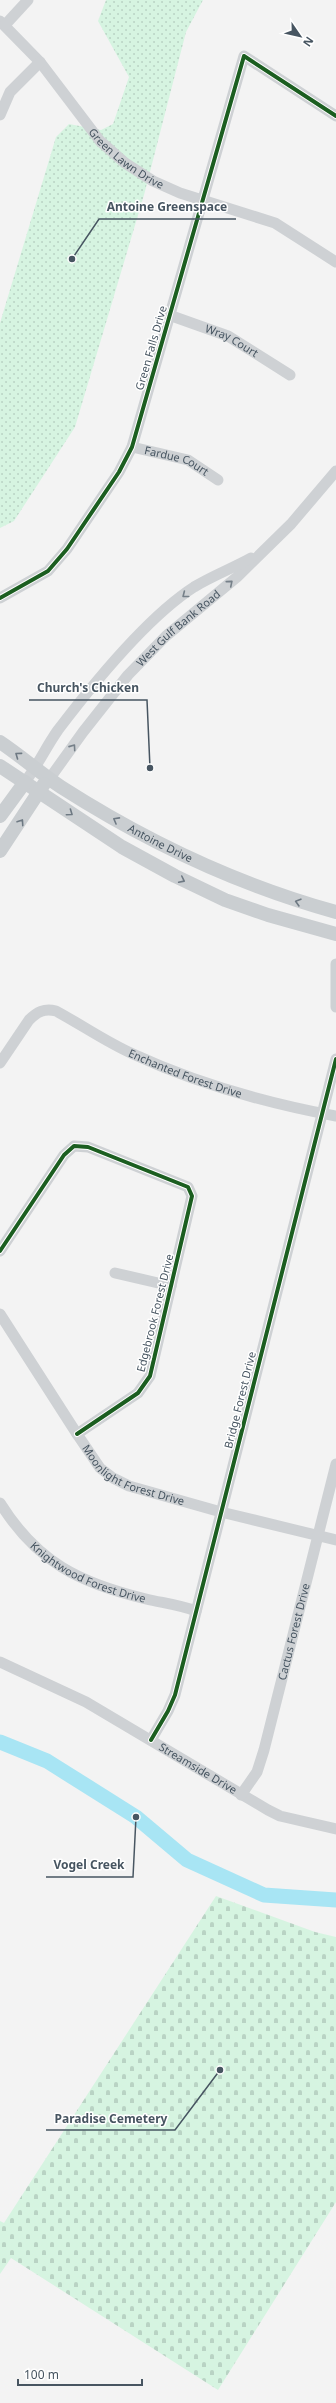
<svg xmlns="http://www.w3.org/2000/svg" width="336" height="2403" viewBox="0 0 336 2403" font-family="'Noto Sans',sans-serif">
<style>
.green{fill:url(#green-dots)}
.cemetery{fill:url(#cemetery-stones)}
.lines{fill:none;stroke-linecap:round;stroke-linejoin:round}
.river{stroke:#a8e5f4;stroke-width:15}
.minor{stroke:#ced1d4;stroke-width:11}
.major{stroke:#caced1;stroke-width:14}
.cycleway-casing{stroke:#fff;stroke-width:6}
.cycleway{stroke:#1b5e20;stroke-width:4}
.oneway{stroke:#768089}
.oneway2{stroke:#6e7983}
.labels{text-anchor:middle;stroke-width:3;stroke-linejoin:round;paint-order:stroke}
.street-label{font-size:11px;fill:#475561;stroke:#fff}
.leader{fill:none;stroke:#475561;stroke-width:1.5}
.callout-dot{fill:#475561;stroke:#fff;stroke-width:1.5}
.callout-label{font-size:12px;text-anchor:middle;font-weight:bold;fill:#475561;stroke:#fff;stroke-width:3;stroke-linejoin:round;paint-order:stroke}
</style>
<defs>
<pattern id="green-dots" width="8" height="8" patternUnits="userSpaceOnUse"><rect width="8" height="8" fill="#d6f4e1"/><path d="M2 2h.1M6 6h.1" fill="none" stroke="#b9d3c4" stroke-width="1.8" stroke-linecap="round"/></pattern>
<pattern id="cemetery-stones" width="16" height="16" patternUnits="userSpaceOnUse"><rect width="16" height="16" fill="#d6f4e1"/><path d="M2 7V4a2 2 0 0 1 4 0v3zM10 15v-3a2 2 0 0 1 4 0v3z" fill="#b9d3c4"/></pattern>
</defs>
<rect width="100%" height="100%" fill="#f3f3f3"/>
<path class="green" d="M106,0H203L186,32L144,195L75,427L14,521L0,528V323L56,137L69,124L101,130L113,124L129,77L98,21Z"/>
<path class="cemetery" d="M216,1896L315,1932L336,1937V2202L218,2390L11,2258L0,2274V2221L4,2223Z"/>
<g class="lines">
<path class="river" d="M0,1742L47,1761L136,1817L187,1860L264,1895L336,1900"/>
<g class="minor">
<path id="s1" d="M0,21L40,62L100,141L125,163L153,181L180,193L275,223L336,262"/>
<path d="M5,25L28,0"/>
<path d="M0,115L10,92L40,62"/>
<path id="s2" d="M169,315L228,336L290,375"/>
<path id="s3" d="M132,447L188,460L218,480"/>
<path d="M0,598L48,571L67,549L119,472L132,447L244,56L336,116"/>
<path id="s4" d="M50,778L83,732L128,675L166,636L237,577L291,524L336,471"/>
<path d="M25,782C38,765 46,747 58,730C93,684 146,618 194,587C212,576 233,568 251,558"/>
<path d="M336,964V1007"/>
<path id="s5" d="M0,1063L29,1020C37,1012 44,1008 56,1011C82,1025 106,1042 133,1054C198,1084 266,1103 336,1116"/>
<path d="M0,1251L64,1155L74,1146L88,1147L188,1187L192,1196L150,1376L138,1393L77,1434"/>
<path d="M115,1273L171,1286"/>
<path id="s6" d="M0,1314L77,1434L100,1468L113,1478L129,1486L221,1512L336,1540"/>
<path id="s7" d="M0,1503C37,1562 79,1583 146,1599C163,1603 180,1605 196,1611"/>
<path id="s8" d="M0,1662L86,1702L268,1810L280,1816L336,1829"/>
<path d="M151,1740L168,1711L175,1695L336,1059"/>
<path id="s9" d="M241,1795L257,1772L264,1750L336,1464"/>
</g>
<g class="major">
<path id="s10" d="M0,742C21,756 40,773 61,787C147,842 238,885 336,912"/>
<path d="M0,766L122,847L175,876L225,900L268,915L336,934"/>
<path d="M0,816L25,782"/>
<path d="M0,851L44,784"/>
</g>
<defs>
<path id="cycleway" d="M0,598L48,571L67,549L119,472L132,447L244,56L336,116
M0,1251L64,1155L74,1146L88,1147L188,1187L192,1196L150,1376L138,1393L77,1434
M151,1740L168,1711L175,1695L336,1059"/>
</defs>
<use href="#cycleway" class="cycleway-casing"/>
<use href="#cycleway" class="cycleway"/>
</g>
<defs><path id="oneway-chevron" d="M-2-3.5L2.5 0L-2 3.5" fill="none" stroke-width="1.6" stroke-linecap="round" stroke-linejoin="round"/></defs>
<g class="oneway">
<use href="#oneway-chevron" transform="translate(230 583) rotate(-40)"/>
<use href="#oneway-chevron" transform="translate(185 595) rotate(142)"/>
<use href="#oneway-chevron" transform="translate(73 747) rotate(-55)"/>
</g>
<g class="oneway2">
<use href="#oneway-chevron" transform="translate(18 755) rotate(-144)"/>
<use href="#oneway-chevron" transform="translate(70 813) rotate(35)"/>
<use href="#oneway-chevron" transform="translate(116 820) rotate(-151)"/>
<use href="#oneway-chevron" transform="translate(21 822) rotate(-56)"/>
<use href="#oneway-chevron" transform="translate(182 880) rotate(26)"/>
<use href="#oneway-chevron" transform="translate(298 902) rotate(-164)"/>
</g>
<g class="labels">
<g class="street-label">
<text dy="4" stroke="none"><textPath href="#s1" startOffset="188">Green Lawn Drive</textPath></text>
<text dy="4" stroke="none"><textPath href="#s2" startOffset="68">Wray Court</textPath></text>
<text transform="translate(151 348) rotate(-74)" y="4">Green Falls Drive</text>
<text dy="4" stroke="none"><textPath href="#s3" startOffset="47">Fardue Court</textPath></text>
<text dy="4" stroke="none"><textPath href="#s4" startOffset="198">West Gulf Bank Road</textPath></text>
<text dy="4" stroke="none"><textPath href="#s10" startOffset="190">Antoine Drive</textPath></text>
<text dy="4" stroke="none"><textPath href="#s5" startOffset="226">Enchanted Forest Drive</textPath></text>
<text transform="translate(155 1313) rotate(-76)" y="4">Edgebrook Forest Drive</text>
<text transform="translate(240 1400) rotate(-76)" y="4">Bridge Forest Drive</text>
<text dy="4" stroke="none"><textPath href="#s6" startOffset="216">Moonlight Forest Drive</textPath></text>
<text dy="4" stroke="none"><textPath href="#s7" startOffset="116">Knightwood Forest Drive</textPath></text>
<text dy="4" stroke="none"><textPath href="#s9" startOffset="173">Cactus Forest Drive</textPath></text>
<text dy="4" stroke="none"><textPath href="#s8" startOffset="225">Streamside Drive</textPath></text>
</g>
</g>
<path class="leader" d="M72 259L99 219H236M150 768L147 700H29M136 1817L133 1877H46M220 2070L175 2130H46"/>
<g class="callout-dot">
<circle cx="72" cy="259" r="4"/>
<circle cx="150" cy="768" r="4"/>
<circle cx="136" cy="1817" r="4"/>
<circle cx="220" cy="2070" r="4"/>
</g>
<g class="callout-label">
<text x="167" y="211">Antoine Greenspace</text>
<text x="88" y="692">Church's Chicken</text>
<text x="89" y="1869">Vogel Creek</text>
<text x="111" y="2123">Paradise Cemetery</text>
</g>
<g transform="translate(300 36) rotate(124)" stroke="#ffffff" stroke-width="3" paint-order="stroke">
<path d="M0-3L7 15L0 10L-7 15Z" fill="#475561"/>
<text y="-6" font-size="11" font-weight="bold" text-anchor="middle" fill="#475561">N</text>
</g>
<path d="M18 2379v6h124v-6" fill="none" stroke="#475561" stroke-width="2"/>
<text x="24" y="2379" font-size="12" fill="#475561" stroke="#ffffff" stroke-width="3" paint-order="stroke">100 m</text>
</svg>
